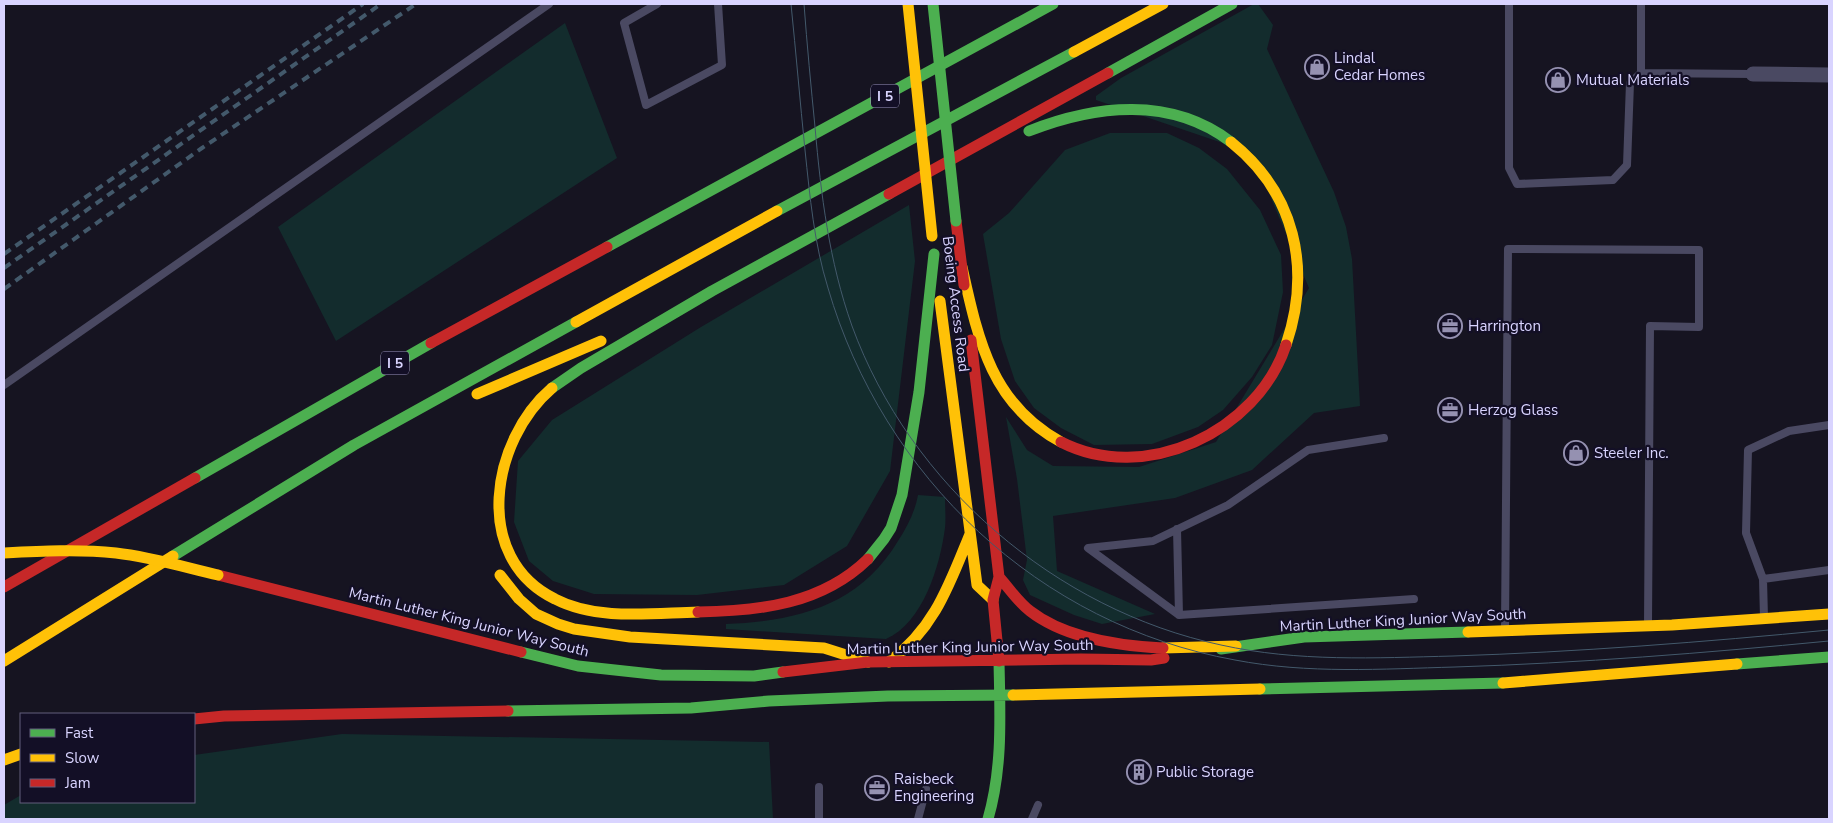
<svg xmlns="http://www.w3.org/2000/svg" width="1833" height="823" viewBox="0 0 1833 823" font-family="'Nunito Sans',sans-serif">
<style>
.green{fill:#132c2d}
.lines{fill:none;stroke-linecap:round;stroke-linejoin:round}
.lane{stroke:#4a4962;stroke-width:8}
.street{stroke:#4a4962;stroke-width:15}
.fast{stroke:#4caf50;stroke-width:11}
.slow{stroke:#ffc107;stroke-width:11}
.jam{stroke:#c62828;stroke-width:11}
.tram{stroke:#43596b;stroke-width:1}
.rail{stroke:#43596b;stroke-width:4;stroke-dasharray:8 6;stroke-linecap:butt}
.fast-bridge{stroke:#4caf50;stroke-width:11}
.slow-bridge{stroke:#ffc107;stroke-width:11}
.labels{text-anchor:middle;stroke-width:4.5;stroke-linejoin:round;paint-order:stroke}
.shield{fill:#130f26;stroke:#9e99be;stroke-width:1}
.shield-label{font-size:14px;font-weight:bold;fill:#d9d4ff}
.poi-label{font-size:15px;fill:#d9d4ff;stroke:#130f26;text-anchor:start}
.street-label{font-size:15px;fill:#d9d4ff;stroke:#130f26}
</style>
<rect width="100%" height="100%" fill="#161421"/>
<path class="green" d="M1254,4H1258L1273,25L1267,49L1334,192L1346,227L1352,259L1360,406L1314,413L1252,470L1175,498L1053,516L1057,571L1155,614L1102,624L1074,615L1030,595L1023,580L1027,560L1017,479L1006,417L1027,450L1053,466L1139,467L1216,442L1309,288L1252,153L1096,100V96L1121,78Z
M565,23L617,158L336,341L278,227Z
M1110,133H1167L1199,148L1227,169L1260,210L1281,255L1283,292L1272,345L1252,377L1223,410L1198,427L1152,444L1094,445L1061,428L1034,408L1015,381L1001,339L983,234L1009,213L1065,150Z
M909,205L915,261L890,471L847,546L784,585L697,595L594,594L553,581L529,561L514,522L518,461L552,420L701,327Z
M918,495L945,497C945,507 946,518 945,528C940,566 923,623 886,639L726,629V624C797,621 859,606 898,541C907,527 915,512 918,495Z
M342,734L769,742L773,819H4V805L21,795V802H194V755Z"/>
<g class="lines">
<path class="lane" d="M657,4L624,23L646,105L722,65L718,4
M1509,4V168L1517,184L1613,180L1627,165L1630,83L1641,73L1753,74
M1641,4V73
M4,385L549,4
M1177,529L1179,615L1088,548L1153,541L1228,505L1308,450L1384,438
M1763,579L1746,533L1748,450L1789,431L1829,425
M1179,615L1414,599
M1764,618L1763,579L1829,570
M1505,628L1508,249L1699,250V327L1650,326L1648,625
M819,819V787
M918,819L926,789
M1032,819L1038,805"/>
<path class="street" d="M1753,74L1829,75"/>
<path class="fast" d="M1108,73L1232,4
M1029,131C1095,105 1171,96 1231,142
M777,211L1074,52
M607,247L1053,4
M552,388L581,368L712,291L889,194
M195,478L431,343
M173,556L354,445L576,322
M868,559L884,539L891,528L902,495L919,392L934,254
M1221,649L1304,637L1468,632
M521,652L578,666L661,675L754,676L783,672
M1737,664L1829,657
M1260,689L1503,683
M508,711L691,708L769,701L888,696L1013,695
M988,819C1003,767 1000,715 999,661"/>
<path class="slow" d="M1074,52L1163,4
M1231,142C1295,193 1312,268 1286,345
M962,267C978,339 991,404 1061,442
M940,301L977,585L993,600
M576,322L777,211
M552,388C491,440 471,558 555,599C597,621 652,613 698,612
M477,394L601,341
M500,575L519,599L536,614L558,624L574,629L630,637L824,648L868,662
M1468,632L1672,625L1829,614
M1163,648L1236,646
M4,661L173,556
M889,662C935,628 949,585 970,534
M1503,683L1737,664
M1013,695L1260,689
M4,760L21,754"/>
<path class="jam" d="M889,194L1108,73
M956,221L964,285
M971,340L999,577L993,600L999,661
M431,343L607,247
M1061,442C1145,485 1257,432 1286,345
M218,575L521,652
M999,577C1009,588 1018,602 1030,611C1066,639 1120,646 1163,648
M4,587L195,478
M698,612C760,611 822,604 868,559
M783,672L868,662L1081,659L1151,660L1164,658
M194,719L224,716L508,711"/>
<path class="tram" d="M791,4C796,53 800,101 805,150C810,197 814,243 828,288C883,477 1039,625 1235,660C1308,674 1382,669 1455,667C1580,663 1705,653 1829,641
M804,4C807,45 811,86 815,127C821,195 829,261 852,326C910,485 1056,610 1221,645C1298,662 1375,658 1453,656C1578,652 1704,642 1829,630"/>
<path class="rail" d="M4,254L363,4
M4,268L381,4
M4,289L202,148L416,4"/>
<path class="fast-bridge" d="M933,4L956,221"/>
<path class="slow-bridge" d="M908,4L932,236
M4,553C41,551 79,549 116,553C151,557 184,567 218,575"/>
</g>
<defs>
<symbol id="shop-ring" viewBox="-11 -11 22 22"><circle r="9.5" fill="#130f26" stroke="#9591b1" stroke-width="1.5"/><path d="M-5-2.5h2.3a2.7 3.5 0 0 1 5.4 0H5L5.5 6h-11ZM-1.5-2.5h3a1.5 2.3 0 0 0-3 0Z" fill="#9591b1"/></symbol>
<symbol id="office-ring" viewBox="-11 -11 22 22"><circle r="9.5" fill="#130f26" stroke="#9591b1" stroke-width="1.5"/><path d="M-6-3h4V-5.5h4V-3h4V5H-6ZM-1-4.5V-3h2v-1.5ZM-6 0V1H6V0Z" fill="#9591b1"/></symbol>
<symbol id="building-ring" viewBox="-11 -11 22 22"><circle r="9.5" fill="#130f26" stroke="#9591b1" stroke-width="1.5"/><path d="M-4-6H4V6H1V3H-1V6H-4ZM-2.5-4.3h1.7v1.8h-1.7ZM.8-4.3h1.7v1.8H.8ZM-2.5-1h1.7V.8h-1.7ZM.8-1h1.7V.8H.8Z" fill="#9591b1"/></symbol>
</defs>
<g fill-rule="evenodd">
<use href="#shop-ring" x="1303" y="53" width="28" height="28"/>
<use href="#shop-ring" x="1544" y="66" width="28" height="28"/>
<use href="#office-ring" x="1436" y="312" width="28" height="28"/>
<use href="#office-ring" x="1436" y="396" width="28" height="28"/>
<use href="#shop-ring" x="1562" y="439" width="28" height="28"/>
<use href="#building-ring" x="1125" y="758" width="28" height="28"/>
<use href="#office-ring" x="863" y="774" width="28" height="28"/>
</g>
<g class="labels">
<g class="shield">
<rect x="871" y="84.5" width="28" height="23" rx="4"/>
<rect x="381" y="351.5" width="28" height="23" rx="4"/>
</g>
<g class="shield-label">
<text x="885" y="101">I 5</text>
<text x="395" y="368">I 5</text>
</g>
<g class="poi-label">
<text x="1334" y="63">Lindal<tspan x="1334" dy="17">Cedar Homes</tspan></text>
<text x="1576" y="85">Mutual Materials</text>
<text x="1468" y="331">Harrington</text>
<text x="1468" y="415">Herzog Glass</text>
<text x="1594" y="458">Steeler Inc.</text>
<text x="1156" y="777">Public Storage</text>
<text x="894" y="784">Raisbeck<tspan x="894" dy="17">Engineering</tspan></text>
</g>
<g class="street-label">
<text transform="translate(956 304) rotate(83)" y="5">Boeing Access Road</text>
<text transform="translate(1403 620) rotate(-3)" y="5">Martin Luther King Junior Way South</text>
<text transform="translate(469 622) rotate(14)" y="5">Martin Luther King Junior Way South</text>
<text transform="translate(970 647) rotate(-1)" y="5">Martin Luther King Junior Way South</text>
</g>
</g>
<rect width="1833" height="823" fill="none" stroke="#d9d4ff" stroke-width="10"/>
<rect x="20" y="713" width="175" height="90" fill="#130f26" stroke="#625e7d"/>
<rect x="30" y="729" width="25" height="8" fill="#4caf50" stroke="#625e7d"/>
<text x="65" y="738" font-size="15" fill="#d9d4ff">Fast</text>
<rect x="30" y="754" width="25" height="8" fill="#ffc107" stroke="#625e7d"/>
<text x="65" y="763" font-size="15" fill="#d9d4ff">Slow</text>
<rect x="30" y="779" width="25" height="8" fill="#c62828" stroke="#625e7d"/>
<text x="65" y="788" font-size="15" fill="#d9d4ff">Jam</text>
</svg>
